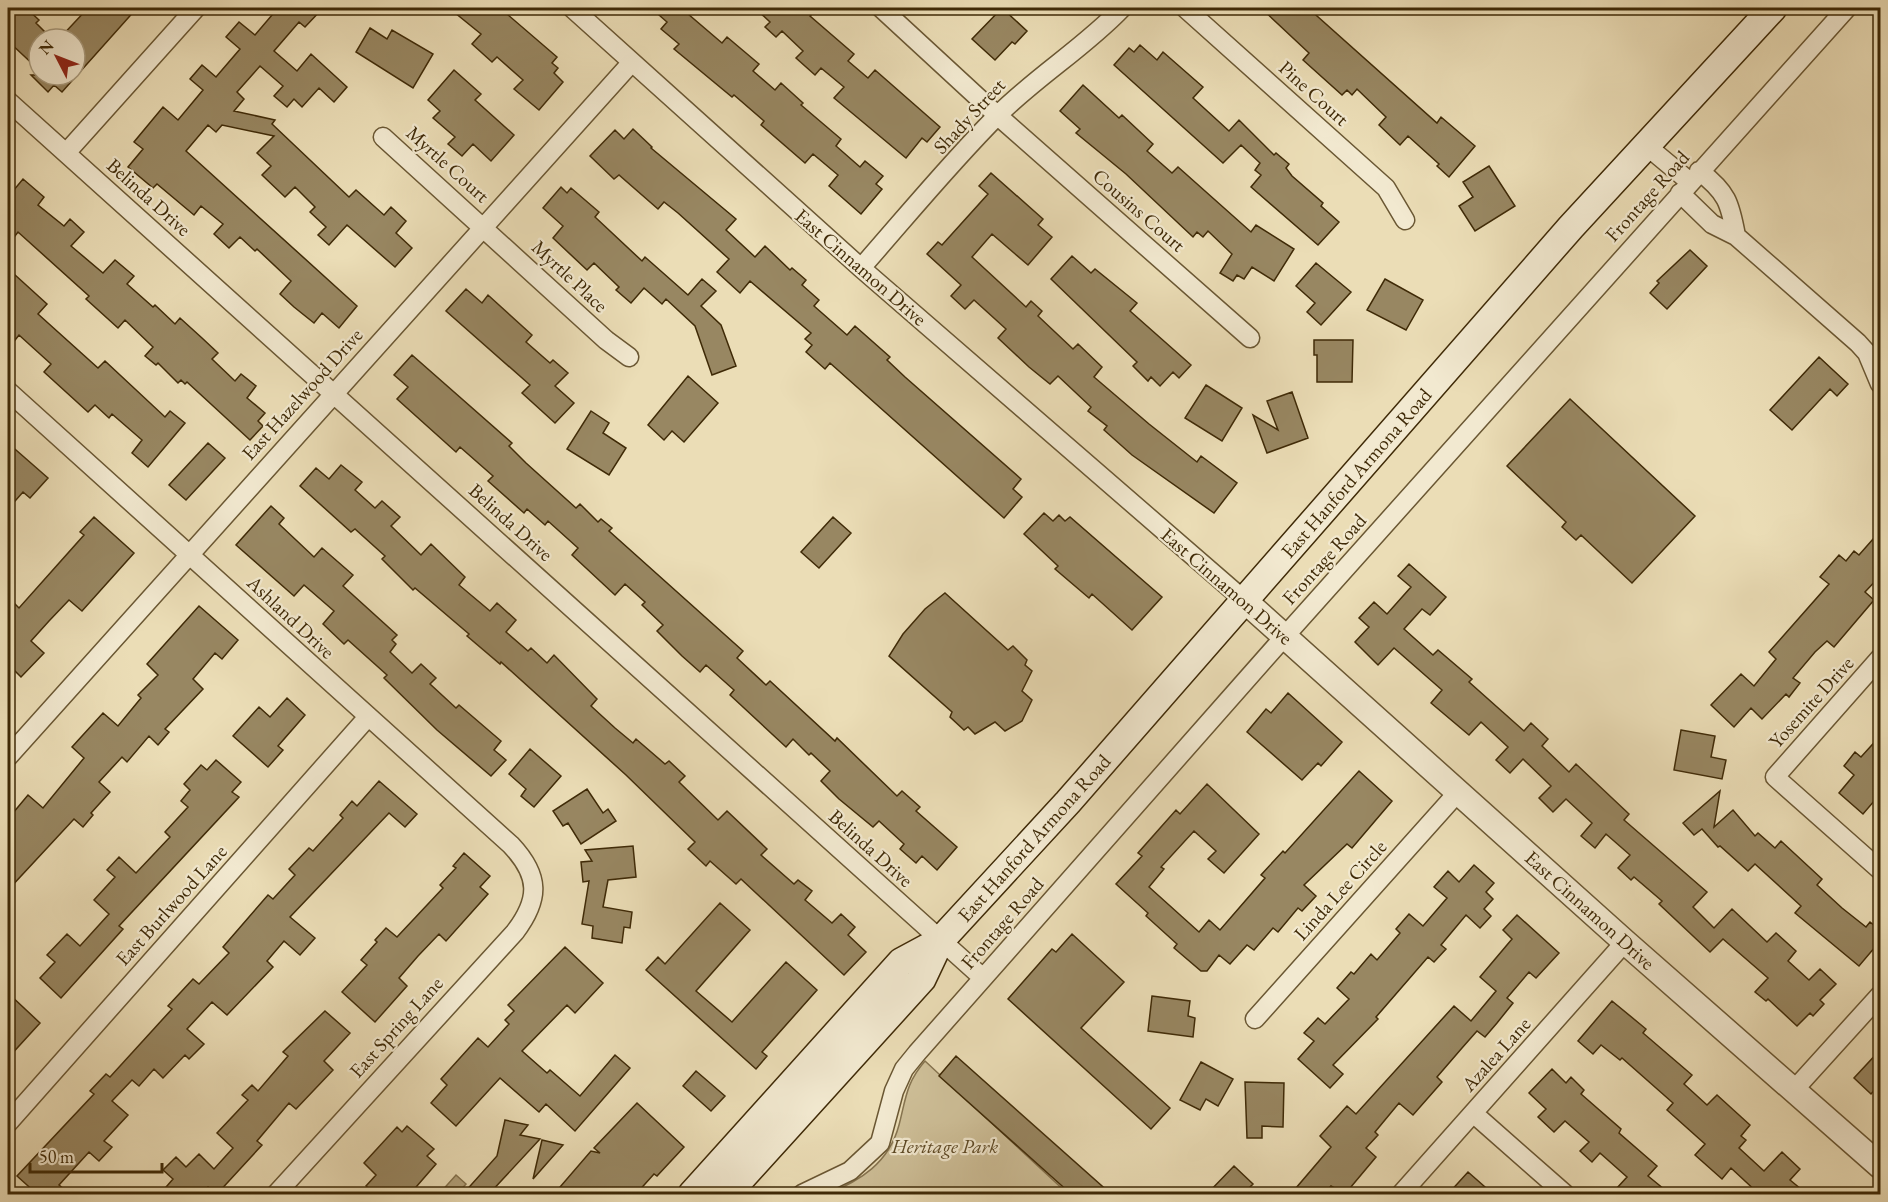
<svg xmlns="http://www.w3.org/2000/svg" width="1888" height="1202" viewBox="0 0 1888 1202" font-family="'EB Garamond',serif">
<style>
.green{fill:#cebf98;stroke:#867450;stroke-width:1.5}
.water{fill:#b1a07a;stroke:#83714c;stroke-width:1.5}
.building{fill:#988762;stroke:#3f2a07;stroke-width:1.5}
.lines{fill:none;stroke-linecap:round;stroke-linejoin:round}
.minor-casing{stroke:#6a5733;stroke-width:21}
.tertiary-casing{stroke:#6a5733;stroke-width:27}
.secondary-casing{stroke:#3f2a07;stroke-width:30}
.minor{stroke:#f2e9d0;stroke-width:18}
.tertiary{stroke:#f2e9d0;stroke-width:24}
.secondary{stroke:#f2e9d0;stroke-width:27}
.labels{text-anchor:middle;stroke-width:4.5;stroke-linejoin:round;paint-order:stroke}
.street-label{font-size:20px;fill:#3f2a07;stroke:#f2e9d0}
.park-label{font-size:20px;font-style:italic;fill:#5c4824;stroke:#f2e9d0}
</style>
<rect width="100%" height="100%" fill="#ebddb6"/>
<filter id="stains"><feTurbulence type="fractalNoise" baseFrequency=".00333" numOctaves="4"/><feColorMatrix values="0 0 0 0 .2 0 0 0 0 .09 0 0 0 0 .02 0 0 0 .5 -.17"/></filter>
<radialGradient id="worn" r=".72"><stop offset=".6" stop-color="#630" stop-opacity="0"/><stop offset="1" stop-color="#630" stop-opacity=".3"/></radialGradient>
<path class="green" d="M925,1061L1068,1194H827C860,1181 889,1163 899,1125C906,1098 906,1083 925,1061Z"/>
<path class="water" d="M456,1175L466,1184L457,1194H439Z"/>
<path class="building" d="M8,8H26L39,20L36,23L52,39H39V70L8,41Z
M88,8H137L62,92L54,85L48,92L31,75H75V39H59Z
M278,8H323L305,27L299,22L274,51L297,71L311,54L347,87L334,102L319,88L302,107L294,99L287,107L274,96L283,86L260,66L237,92L244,99L234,111L275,120L272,124L349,197L356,190L384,215L391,207L406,221L396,233L412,248L395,267L347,225L329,245L318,235L326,227L310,212L315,207L295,187L285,197L262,175L271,166L257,153L274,136L222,125L216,132L208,125L186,151L357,306L339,328L322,313L314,323L294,307L280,294L291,281L257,249L255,251L240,237L229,248L214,234L223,224L201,206L194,215L157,184L153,188L128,167L143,149L134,142L163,107L178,120L203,90L190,79L202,65L216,77L240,49L226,37L239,22L255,35Z
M449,8H500L557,57L552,63L558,68L554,73L563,82L539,110L514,89L523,80L497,57L492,62L472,44L481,34Z
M651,8H681L722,43L727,37L759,64L753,71L775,90L781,83L803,103L801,105L841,139L836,146L860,167L865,161L883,176L876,184L882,189L861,214L829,186L838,175L813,154L805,163L761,125L764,121L734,95L732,97L674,49L679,44L661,29L667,22Z
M755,8H819L810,16L854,54L848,61L868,78L875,70L940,127L927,142L922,138L906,158L834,98L844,87L821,68L815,75L796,58L803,51L782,31L776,37L765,27L770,22Z
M1002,8L1027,31L1015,44L1012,42L995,60L972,39Z
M1261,8H1308L1437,123L1441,117L1475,146L1449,177L1437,166L1439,164L1408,136L1400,145L1379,125L1386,117L1357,89L1352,95L1347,90L1342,95L1303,60L1309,53Z
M370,28L387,39L392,30L433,54L413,88L356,52Z
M1140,45L1157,60L1163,52L1203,87L1193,98L1229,131L1239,120L1274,155L1276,153L1289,164L1286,168L1292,176L1323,203L1321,206L1339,222L1318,245L1251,187L1261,175L1255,170L1260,163L1241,145L1223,163L1114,65L1129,48L1134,52Z
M454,70L481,94L475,100L514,135L491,161L473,144L462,156L448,144L455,137L433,118L440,111L428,100Z
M1083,85L1119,118L1122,115L1153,144L1147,151L1172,173L1178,167L1251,232L1256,225L1294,249L1274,281L1252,267L1244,279L1237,275L1233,281L1220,273L1232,254L1208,231L1203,237L1197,232L1193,237L1126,174L1076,133L1080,129L1060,111Z
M633,129L652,147L651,148L736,219L726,230L755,257L765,246L790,270L792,268L806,280L802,285L819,300L814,306L847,335L855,326L890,357L887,360L905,377L1021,479L1013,489L1022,497L1004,518L830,363L825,369L806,352L812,345L805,339L811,333L750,281L740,293L717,272L729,259L678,213L664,202L658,209L619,175L614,179L590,156L615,130L624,139Z
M1489,166L1515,206L1475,231L1459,206L1473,197L1463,182Z
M991,173L1043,219L1038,225L1052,237L1028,265L992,234L972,257L1026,307L1031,301L1042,311L1038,316L1073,349L1078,344L1102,367L1094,377L1149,424L1197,462L1201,456L1237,483L1214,513L1132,455L1104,430L1107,426L1088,411L1091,407L1058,376L1050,384L1029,367L998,338L1006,329L974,300L965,309L951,296L961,285L927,254L938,242L942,245L988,194L979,186Z
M23,179L44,197L38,205L64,226L70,219L84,232L71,246L103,273L115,260L134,276L127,284L153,307L155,305L175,324L180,318L202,338L218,353L212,359L235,381L241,374L256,386L247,398L265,413L258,421L263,426L250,440L187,382L185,384L181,380L178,383L158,363L156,365L145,356L153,347L125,320L118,328L86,299L89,296L18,232L8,245V197Z
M561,187L567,193L571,188L599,212L595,217L642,261L645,257L688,295L702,279L716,291L701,306L721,325L736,366L712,375L695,326L666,299L662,304L644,288L631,303L616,290L619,287L594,263L587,270L553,238L563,226L543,208Z
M1690,250L1707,266L1667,309L1650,293L1659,283L1657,281Z
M1072,256L1091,273L1095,269L1137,303L1130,311L1191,365L1179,378L1173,372L1160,386L1151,377L1148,381L1133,366L1137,362L1051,279Z
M1316,263L1351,292L1321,325L1307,312L1315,303L1296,286Z
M14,274L47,304L38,314L98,368L105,361L165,417L170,411L185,423L148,467L132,453L142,440L112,414L109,418L95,405L88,412L44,372L51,364L19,335L8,349V281Z
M1385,279L1423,300L1406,330L1367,310Z
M466,289L482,303L488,295L532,335L526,342L550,363L553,360L568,373L555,386L574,403L555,423L522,393L530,385L446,311Z
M1314,340H1353L1352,382H1317V355H1314Z
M412,355L512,443L509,446L526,463L576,508L580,504L598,522L601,519L612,528L609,531L743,651L737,658L766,685L770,681L835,741L837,738L897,796L902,791L920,807L916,811L957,847L937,870L922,856L916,863L900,849L904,844L879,821L873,827L839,799L821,781L830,771L811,753L809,755L793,739L786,747L730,695L734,690L706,665L700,672L682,656L657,631L663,625L642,605L645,602L625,584L615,595L572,555L578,548L548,521L545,525L527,509L524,513L488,481L493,476L460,447L456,452L397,399L408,387L394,375Z
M1819,357L1848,384L1837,396L1830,389L1792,430L1770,410Z
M688,376L718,403L684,442L672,431L664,440L648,425Z
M1206,385L1242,408L1222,441L1185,418Z
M1292,392L1308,438L1267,453L1253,415L1278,430L1267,401Z
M1570,399L1695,516L1632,583L1581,535L1576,540L1562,527L1566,522L1507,466Z
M591,411L609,423L603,433L626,448L609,475L567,449Z
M8,443L48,478L30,498L23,492L8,509Z
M208,443L225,458L186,500L169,485Z
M341,465L362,482L355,490L375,508L382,501L400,517L391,526L421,555L431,544L465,577L459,585L490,611L497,603L516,620L506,632L528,651L531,648L547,663L554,655L597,699L591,706L615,728L633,743L636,739L665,764L669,761L685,776L679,782L718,820L727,811L767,849L761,855L794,884L798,880L812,891L805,900L832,923L841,914L855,927L848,935L866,952L844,975L741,879L736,884L710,861L706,866L688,849L695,842L626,775L501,662L500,664L467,636L469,634L415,588L413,590L382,559L385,556L355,529L351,532L300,486L316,468L329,479Z
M271,506L284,518L279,524L314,557L322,548L353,575L343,586L397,635L392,640L396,644L390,652L412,673L421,664L436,678L430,684L456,708L459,705L501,741L494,750L506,760L491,776L437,730L384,678L387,675L348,640L344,644L323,624L334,611L304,585L294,596L236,545Z
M1044,513L1053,521L1059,515L1065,521L1070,517L1162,597L1132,630L1092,594L1089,598L1055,569L1058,566L1024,534Z
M94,517L134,553L82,611L69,600L49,621L31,641L44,653L21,677L8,664V597L19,608L84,535L80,532Z
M833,517L851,533L819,568L801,552Z
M1881,530V575L1865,592L1874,600L1834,647L1827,641L1815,652L1793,678L1800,683L1789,697L1786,694L1762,719L1751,708L1734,727L1711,705L1741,674L1754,686L1776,659L1769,652L1829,584L1820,577L1839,555L1846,561L1854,551L1859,555Z
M1409,564L1446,597L1430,615L1422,609L1404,629L1433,655L1438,650L1472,679L1469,682L1524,731L1531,723L1548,739L1542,746L1569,772L1576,764L1629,814L1624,820L1707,892L1693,907L1714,928L1732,909L1767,942L1776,933L1796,951L1788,961L1809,980L1820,969L1836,984L1820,1000L1824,1004L1813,1016L1810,1013L1797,1026L1768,999L1766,1001L1755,992L1768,978L1723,939L1710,952L1659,904L1662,901L1634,877L1631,880L1618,868L1630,855L1606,834L1595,848L1581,836L1592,823L1566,799L1553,812L1539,798L1551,786L1523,759L1510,773L1496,760L1508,747L1481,722L1469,735L1431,703L1442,690L1394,648L1378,665L1355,642L1369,627L1359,618L1374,602L1387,614L1411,587L1398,576Z
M945,593L1008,650L1013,646L1027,660L1025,665L1032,671L1022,691L1032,700L1022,721L1005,731L995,722L975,734L968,727L964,730L950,717L952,712L889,656L903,634L925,609Z
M199,606L238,640L222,659L215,653L193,679L203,689L165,729L169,732L158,745L149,736L127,762L122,757L99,782L110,792L91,813L93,815L83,827L74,819L8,890V852L13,846L8,840V821L13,813L28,795L43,808L84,758L72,747L103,713L118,726L141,698L138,695L158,675L147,664Z
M1288,693L1342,742L1321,766L1318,763L1302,780L1247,732L1266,709L1271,713Z
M287,698L305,715L278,746L283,750L268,767L233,736L259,707L270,717Z
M1681,730L1715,736L1711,757L1726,760L1722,779L1674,770Z
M1881,735V793L1863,814L1839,793L1854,775L1844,766L1855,752L1861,757Z
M530,749L561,776L534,807L521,796L526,789L509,774Z
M216,760L241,782L232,792L239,797L119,926L123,929L61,998L40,978L55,962L47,955L67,934L80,946L109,914L94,900L115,877L107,870L119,857L136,873L170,837L165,832L188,807L181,801L190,790L184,784L201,765L207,770Z
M1359,771L1392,801L1352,848L1347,844L1304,885L1316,896L1302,911L1298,908L1278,932L1273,928L1254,950L1247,945L1230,964L1219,955L1207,971H1201L1174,948L1177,944L1146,916L1148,913L1116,884L1142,856L1138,853L1176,810L1180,814L1207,784L1259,834L1224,873L1208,859L1216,851L1194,831L1161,867L1164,869L1149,887L1199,932L1209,920L1220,930L1265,878L1261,875L1283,851L1285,853Z
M379,781L417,814L405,827L389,813L290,917L315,938L300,955L284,941L267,961L273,967L227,1015L212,1002L187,1029L204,1044L189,1059L185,1055L163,1078L154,1069L139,1086L132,1080L112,1101L128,1115L104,1141L112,1147L99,1161L89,1152L59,1185L70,1194H37L17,1176L94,1094L90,1091L106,1074L110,1077L172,1009L168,1006L193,979L199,984L229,953L223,947L268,895L273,899L295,875L289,869L309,848L313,851L343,818L340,815L352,801L357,806Z
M587,789L603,813L608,809L616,821L581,844L568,823L563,826L553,811Z
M1720,791L1714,827L1733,810L1755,836L1758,833L1775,848L1781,841L1822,879L1817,885L1842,908L1866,927L1870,922L1881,931V940L1859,966L1795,913L1801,906L1755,864L1748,871L1720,846L1718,847L1702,829L1694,835L1683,823Z
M633,846L636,877L608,880L603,907L632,912L630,928L624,927L622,943L592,938L593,926L582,924L589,881L583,882L581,862L592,861L585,850Z
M464,853L490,876L480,887L488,894L446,941L439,934L418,956L399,978L407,986L375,1022L342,992L367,965L361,960L377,942L375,940L386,928L397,937L443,888L440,885L456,868L453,866Z
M1474,865L1494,883L1486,892L1493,899L1484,909L1491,916L1480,928L1466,915L1441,945L1446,949L1434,962L1428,957L1376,1017L1378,1019L1333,1065L1343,1074L1330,1088L1298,1059L1314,1041L1304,1033L1318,1018L1325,1024L1349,999L1337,988L1351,972L1354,974L1371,954L1377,960L1400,933L1396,929L1409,914L1423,926L1447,898L1434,887L1448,871L1459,882Z
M720,903L750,930L696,991L732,1022L786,962L817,990L762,1052L767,1056L756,1069L646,970L658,957L665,964Z
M1517,915L1559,953L1536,978L1529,972L1507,998L1513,1003L1497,1023L1485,1037L1477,1031L1462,1048L1437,1077L1442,1082L1413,1115L1399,1103L1375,1132L1378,1135L1366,1148L1376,1157L1345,1194L1331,1186L1324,1194H1304L1296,1188L1331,1147L1320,1136L1347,1106L1356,1114L1454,1006L1471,1021L1496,991L1480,977L1512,939L1503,930Z
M1072,934L1124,982L1081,1028L1170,1108L1151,1129L1008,999L1052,949L1056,952Z
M565,947L603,983L575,1013L567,1005L522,1051L547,1073L550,1070L580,1096L615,1055L630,1068L575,1131L546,1104L539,1112L500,1078L456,1126L431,1103L447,1085L441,1079L478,1038L488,1047L509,1024L505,1020L514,1011L508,1005Z
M8,993L40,1023L8,1058Z
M1152,996L1190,1001L1188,1016L1195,1018L1193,1037L1148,1031Z
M1612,1001L1646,1029L1643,1033L1692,1075L1684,1084L1707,1105L1717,1095L1750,1125L1741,1136L1746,1140L1739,1148L1764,1171L1782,1152L1800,1169L1790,1180L1807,1194H1759L1731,1168L1722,1179L1695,1155L1705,1144L1667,1110L1673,1103L1622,1058L1620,1060L1601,1045L1593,1054L1578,1041Z
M325,1011L350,1033L324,1061L333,1070L296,1109L289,1103L257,1141L262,1145L217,1194L208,1187L202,1194H160L173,1179L163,1170L176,1157L186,1167L199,1154L214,1169L233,1148L217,1133L248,1100L242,1095L252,1085L258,1091L288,1056L283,1052Z
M1881,1049V1083L1871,1094L1854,1078Z
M956,1056L1111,1194H1071L939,1076Z
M1201,1062L1233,1079L1218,1106L1206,1099L1200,1110L1180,1100Z
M1552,1069L1566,1083L1571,1077L1584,1090L1581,1094L1621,1129L1619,1133L1657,1166L1648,1176L1670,1194H1624L1617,1188L1627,1177L1600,1153L1592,1162L1580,1151L1589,1142L1565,1121L1554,1132L1538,1117L1546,1109L1529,1093Z
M696,1071L725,1096L711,1111L683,1086Z
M1245,1082L1284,1083L1283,1127L1262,1126V1138H1247Z
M637,1103L684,1147L657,1176L654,1174L636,1194H554L591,1151L600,1153L594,1148Z
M505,1120L528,1125L520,1135L540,1139L489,1194H463L497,1156Z
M407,1126L434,1149L427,1156L436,1164L410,1194H375L366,1186L376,1175L364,1163L397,1127L402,1132Z
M542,1140L563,1145L533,1179Z
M1234,1166L1253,1184L1243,1194H1207Z
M1468,1172L1493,1194H1448Z"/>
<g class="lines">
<defs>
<path id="minor" d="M572,8L861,268L1245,601
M881,8L997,115L1250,338
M1185,8L1386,188L1405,220
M8,101L983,978
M383,137L606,340L629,357
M1648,147L1690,182
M66,153L196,8
M1699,171C1727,192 1730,203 1736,236
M1680,193L1712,224L1736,236L1858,343L1867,353L1880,384
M861,268C906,217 950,163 998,115C1037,76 1085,47 1122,8
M8,391L511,845C540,876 540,899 515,932L276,1194
M1880,658L1775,777L1880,870
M8,757L632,62
M1255,1019L1459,791
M1793,1091L1880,995
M1473,1113L1565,1194
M8,1123L367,718
M802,1194L850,1171L880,1143L894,1091L904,1069L917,1053L1285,636L1847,8
M1401,1194L1625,942"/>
<path id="tertiary" d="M1245,601L1625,942L1880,1166"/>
<path id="secondary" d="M692,1194L901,962L940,941
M727,1194L922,979L940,941L1068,802L1571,227L1773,8"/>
</defs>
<use href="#minor" class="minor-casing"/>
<use href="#tertiary" class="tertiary-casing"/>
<use href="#secondary" class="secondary-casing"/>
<use href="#minor" class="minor"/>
<use href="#tertiary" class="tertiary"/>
<use href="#secondary" class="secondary"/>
</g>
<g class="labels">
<g class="street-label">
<text transform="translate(1314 93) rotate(42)" y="7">Pine Court</text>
<text transform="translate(969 116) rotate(-47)" y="7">Shady Street</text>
<text transform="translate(448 164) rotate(42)" y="7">Myrtle Court</text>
<text transform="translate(1647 196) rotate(-48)" y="7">Frontage Road</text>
<text transform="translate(149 197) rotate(42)" y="7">Belinda Drive</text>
<text transform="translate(1139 210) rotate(41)" y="7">Cousins Court</text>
<text transform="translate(861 267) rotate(41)" y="7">East Cinnamon Drive</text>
<text transform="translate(570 276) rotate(43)" y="7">Myrtle Place</text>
<text transform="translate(302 394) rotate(-48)" y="7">East Hazelwood Drive</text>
<text transform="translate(1356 473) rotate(-49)" y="7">East Hanford Armona Road</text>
<text transform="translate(511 522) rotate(42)" y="7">Belinda Drive</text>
<text transform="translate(1324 559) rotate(-48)" y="7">Frontage Road</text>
<text transform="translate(1227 586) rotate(41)" y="7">East Cinnamon Drive</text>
<text transform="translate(291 617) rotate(43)" y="7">Ashland Drive</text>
<text transform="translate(1811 702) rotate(-48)" y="7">Yosemite Drive</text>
<text transform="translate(1034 838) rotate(-48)" y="7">East Hanford Armona Road</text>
<text transform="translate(871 848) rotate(42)" y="7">Belinda Drive</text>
<text transform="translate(1340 890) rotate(-48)" y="7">Linda Lee Circle</text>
<text transform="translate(171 905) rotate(-48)" y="7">East Burlwood Lane</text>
<text transform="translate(1590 910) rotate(42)" y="7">East Cinnamon Drive</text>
<text transform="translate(1002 923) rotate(-49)" y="7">Frontage Road</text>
<text transform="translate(396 1027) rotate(-48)" y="7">East Spring Lane</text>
<text transform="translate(1496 1054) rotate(-48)" y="7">Azalea Lane</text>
</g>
<g class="park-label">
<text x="945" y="1153">Heritage Park</text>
</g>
</g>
<rect width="1888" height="1202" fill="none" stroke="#ebddb6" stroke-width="30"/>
<rect x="9" y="9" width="1870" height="1184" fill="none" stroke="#3f2a07" stroke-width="3"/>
<rect x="15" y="15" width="1858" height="1172" fill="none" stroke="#3f2a07" stroke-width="1.5"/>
<g transform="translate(57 57) rotate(312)"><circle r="28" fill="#f2e9d0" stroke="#aa9d80" stroke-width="1.5"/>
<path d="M0-4.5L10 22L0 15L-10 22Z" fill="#8f2418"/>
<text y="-9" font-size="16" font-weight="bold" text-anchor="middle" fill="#3f2a07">N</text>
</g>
<path d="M30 1163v9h132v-9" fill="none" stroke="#3f2a07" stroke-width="3"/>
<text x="39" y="1163" font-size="18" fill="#3f2a07" stroke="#f2e9d0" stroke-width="4.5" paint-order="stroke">50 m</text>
<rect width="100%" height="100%" filter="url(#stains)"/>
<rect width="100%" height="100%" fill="url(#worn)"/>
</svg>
